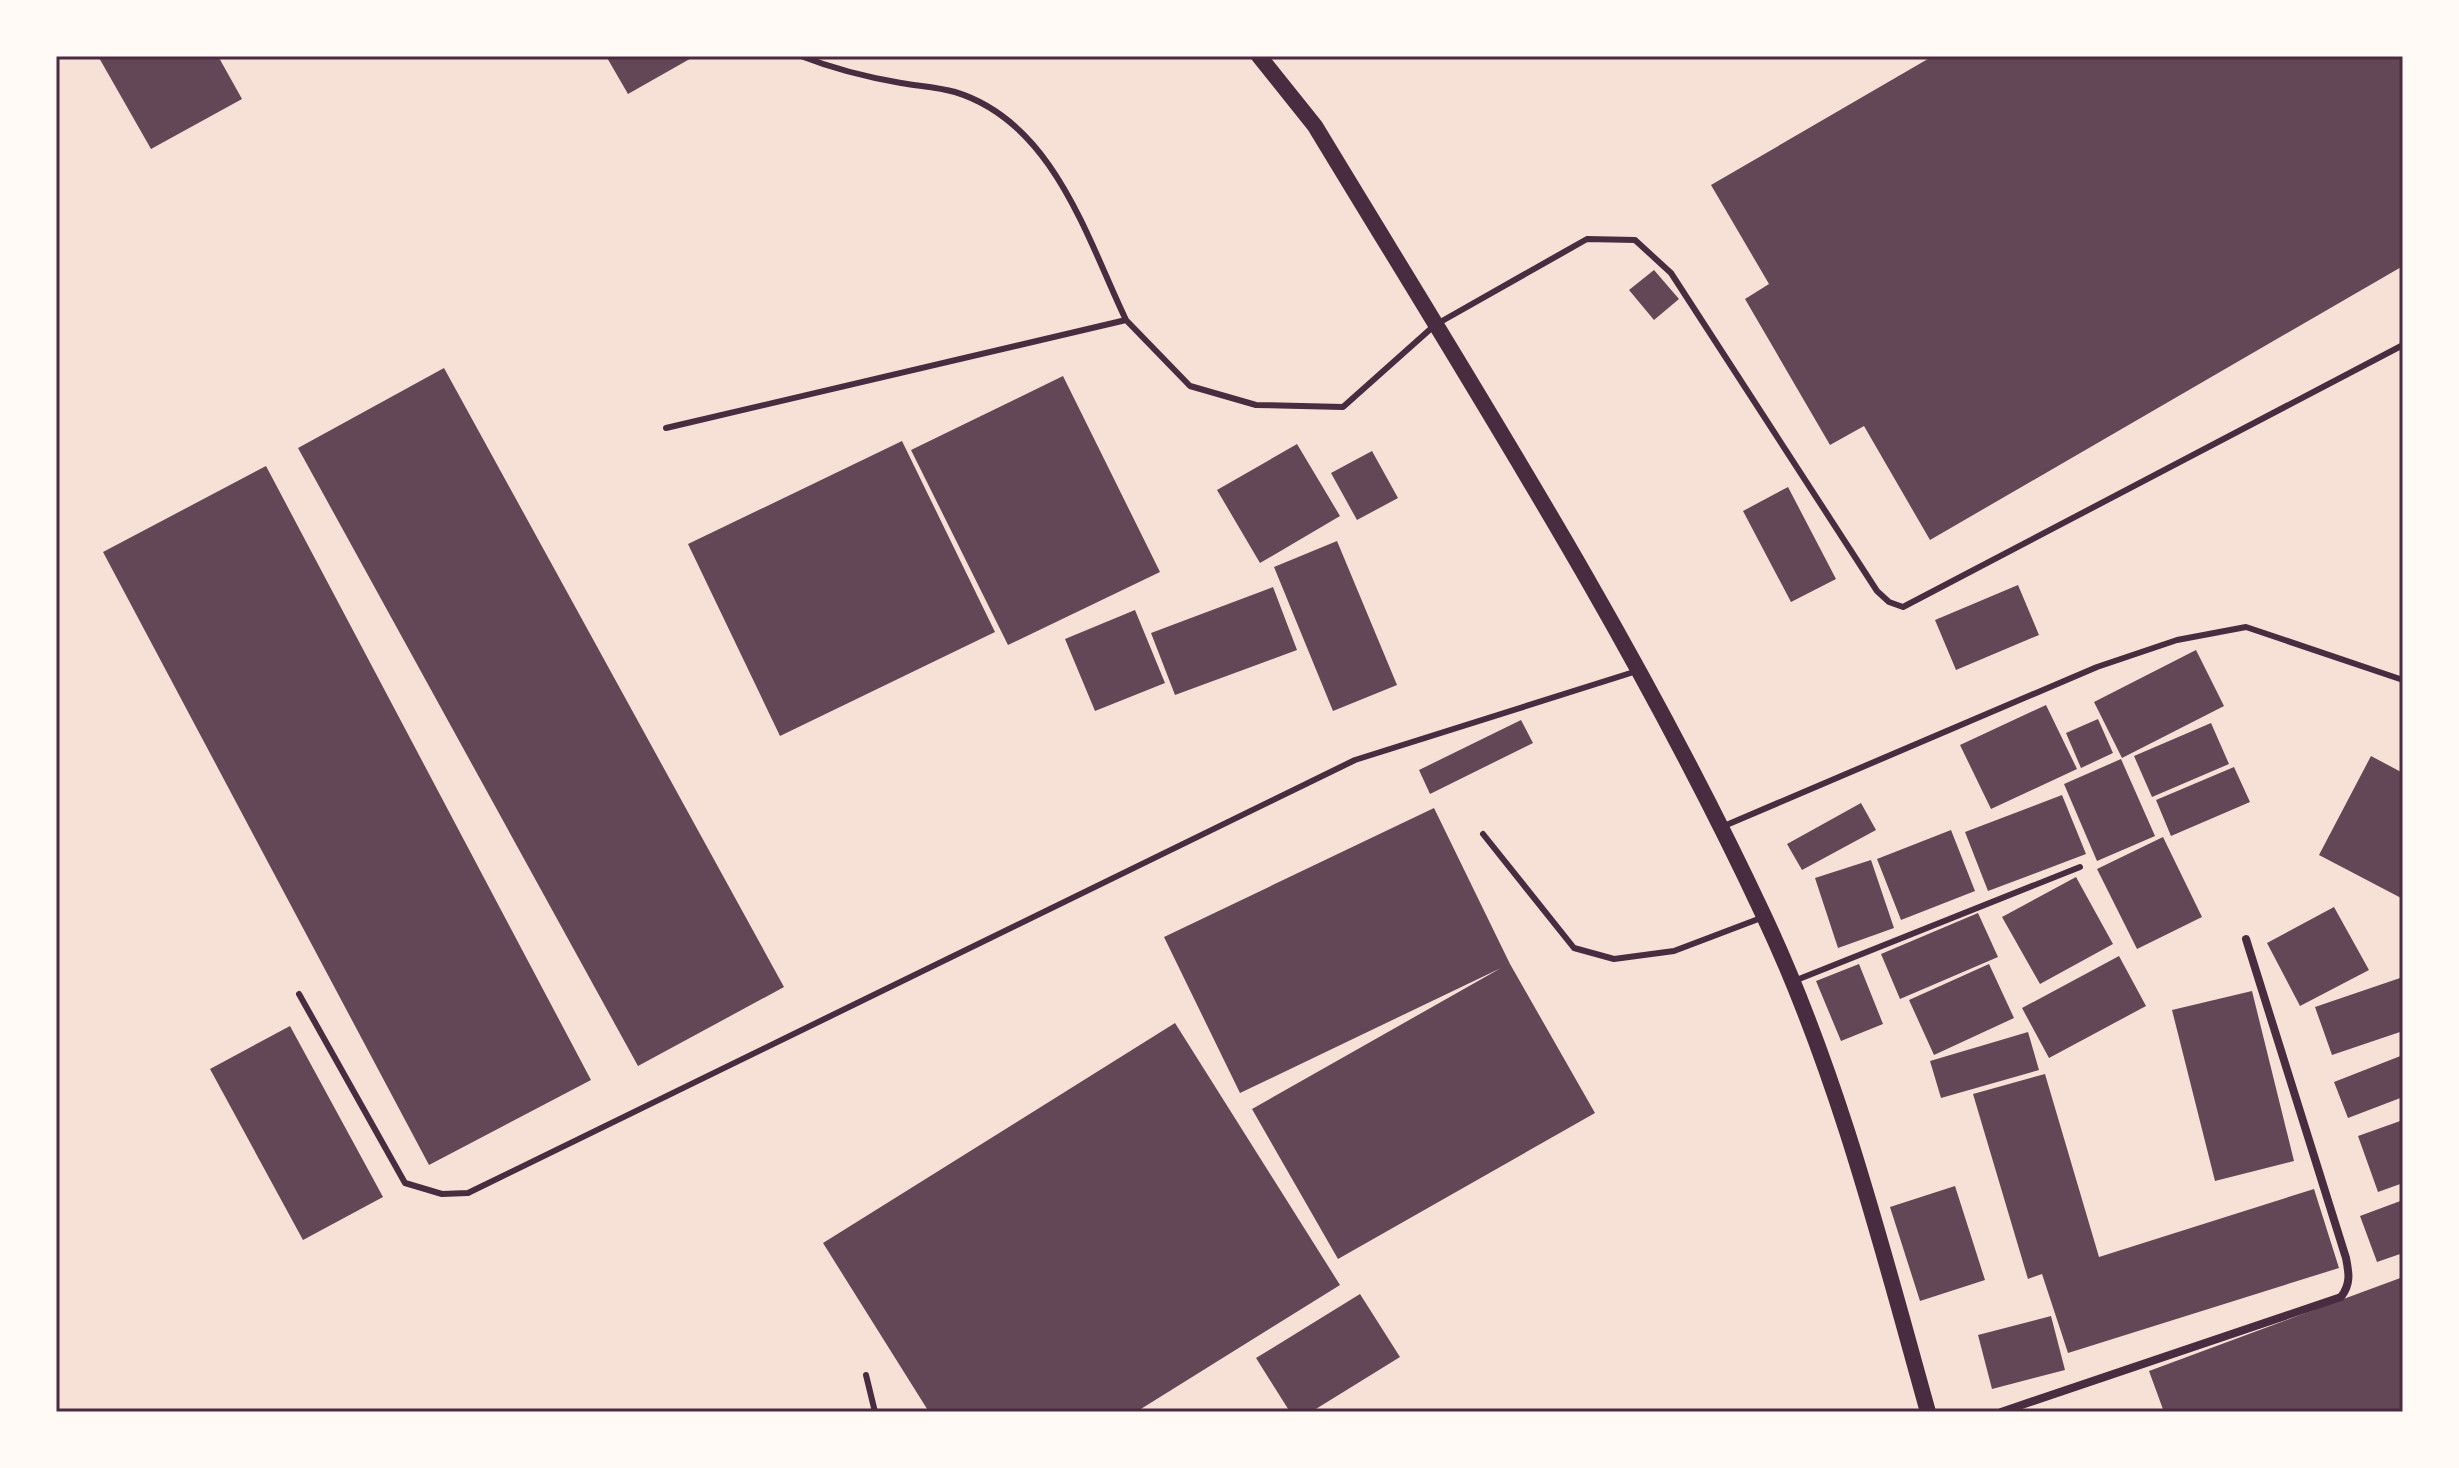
<svg xmlns="http://www.w3.org/2000/svg" width="2459" height="1468" viewBox="0 0 2459 1468" font-family="'Public Sans',sans-serif">
<style>
.building{fill:#644757}
.lines{fill:none;stroke-linecap:round;stroke-linejoin:round}
.service{stroke:#4a2c40;stroke-width:6}
.minor{stroke:#4a2c40;stroke-width:8}
.secondary{stroke:#4a2c40;stroke-width:16}
.neatline{fill:none;stroke:#4a2c40;stroke-width:3}
</style>
<rect width="100%" height="100%" fill="#f7e1d7"/>
<path class="building" d="M98,56H218L242,99L151,149Z
M606,56H695L628,94Z
M1933,56H2403V266L1930,540L1864,426L1830,445L1745,299L1769,284L1711,185Z
M1654,270L1679,299L1654,320L1629,290Z
M444,368L784,987L638,1066L298,448Z
M1063,376L1160,572L1008,645L911,450Z
M902,441L995,632L780,736L688,544Z
M1297,444L1340,516L1260,563L1217,490Z
M1372,451L1398,498L1357,520L1331,473Z
M266,466L591,1080L429,1165L103,552Z
M1788,487L1836,579L1791,602L1743,511Z
M1337,541L1397,685L1333,711L1274,567Z
M2018,585L2039,635L1956,670L1935,620Z
M1273,587L1297,650L1175,695L1151,633Z
M1135,610L1165,683L1095,711L1065,639Z
M2196,650L2224,706L2122,758L2094,702Z
M2046,705L2077,769L1991,809L1960,745Z
M2098,719L2113,753L2081,768L2066,733Z
M1521,720L1533,743L1430,794L1419,770Z
M2211,723L2229,764L2152,797L2134,756Z
M2371,756L2403,773V899L2319,855Z
M2121,759L2155,836L2097,861L2064,784Z
M2234,767L2250,802L2171,836L2156,800Z
M2062,795L2086,854L1988,891L1965,832Z
M1861,803L1876,830L1802,870L1787,844Z
M1434,808L1510,964L1595,1113L1338,1259L1252,1109L1501,968L1240,1093L1164,937Z
M1951,830L1975,891L1901,920L1877,859Z
M2163,837L2202,917L2137,949L2097,869Z
M1871,860L1894,928L1838,948L1815,878Z
M2076,877L2113,944L2040,984L2002,917Z
M2334,907L2369,970L2300,1006L2267,943Z
M1978,913L1998,957L1900,999L1881,954Z
M2119,956L2146,1006L2049,1058L2022,1008Z
M1859,964L1883,1024L1841,1041L1816,981Z
M1989,964L2014,1018L1934,1055L1909,1000Z
M2403,977V1031L2332,1055L2315,1007Z
M2252,991L2294,1161L2215,1181L2172,1010Z
M1175,1023L1340,1285L1136,1412H929L823,1243Z
M290,1026L383,1197L303,1240L210,1069Z
M2028,1032L2039,1070L1941,1098L1930,1061Z
M2403,1055V1097L2348,1118L2334,1082Z
M2045,1074L2099,1257L2314,1189L2339,1268L2068,1353L2042,1274L2028,1279L1973,1094Z
M2403,1120V1183L2378,1192L2358,1136Z
M1955,1186L1985,1280L1920,1301L1890,1207Z
M2403,1200V1253L2377,1262L2360,1216Z
M2403,1277V1412H2164L2149,1371Z
M1360,1294L1400,1357L1311,1412H1290L1256,1358Z
M2051,1316L2065,1370L1992,1389L1978,1335Z"/>
<g class="lines">
<path class="service" d="M801,56C834,69 866,77 901,83C918,86 938,87 955,92C1053,122 1086,236 1126,320
M666,428L1126,320L1190,386L1256,405L1343,407L1435,325L1587,239L1635,240L1671,273L1877,591L1889,602L1903,607L2403,345
M1724,826L2097,667L2177,640L2246,627L2403,680
M1483,834L1574,948L1614,959L1674,951L1761,918
M1794,981L2080,867
M299,994L405,1183L442,1194L468,1193L1355,760L1637,671
M866,1375L875,1412"/>
<path class="minor" d="M2001,1412L2341,1297C2351,1284 2349,1273 2346,1258L2246,939"/>
<path class="secondary" d="M1259,56L1315,126C1471,384 1635,640 1763,914C1838,1073 1881,1244 1928,1412"/>
</g>
<rect width="2459" height="1468" fill="none" stroke="#fffaf5" stroke-width="116"/>
<rect x="58" y="58" width="2343" height="1352" class="neatline"/>
</svg>
